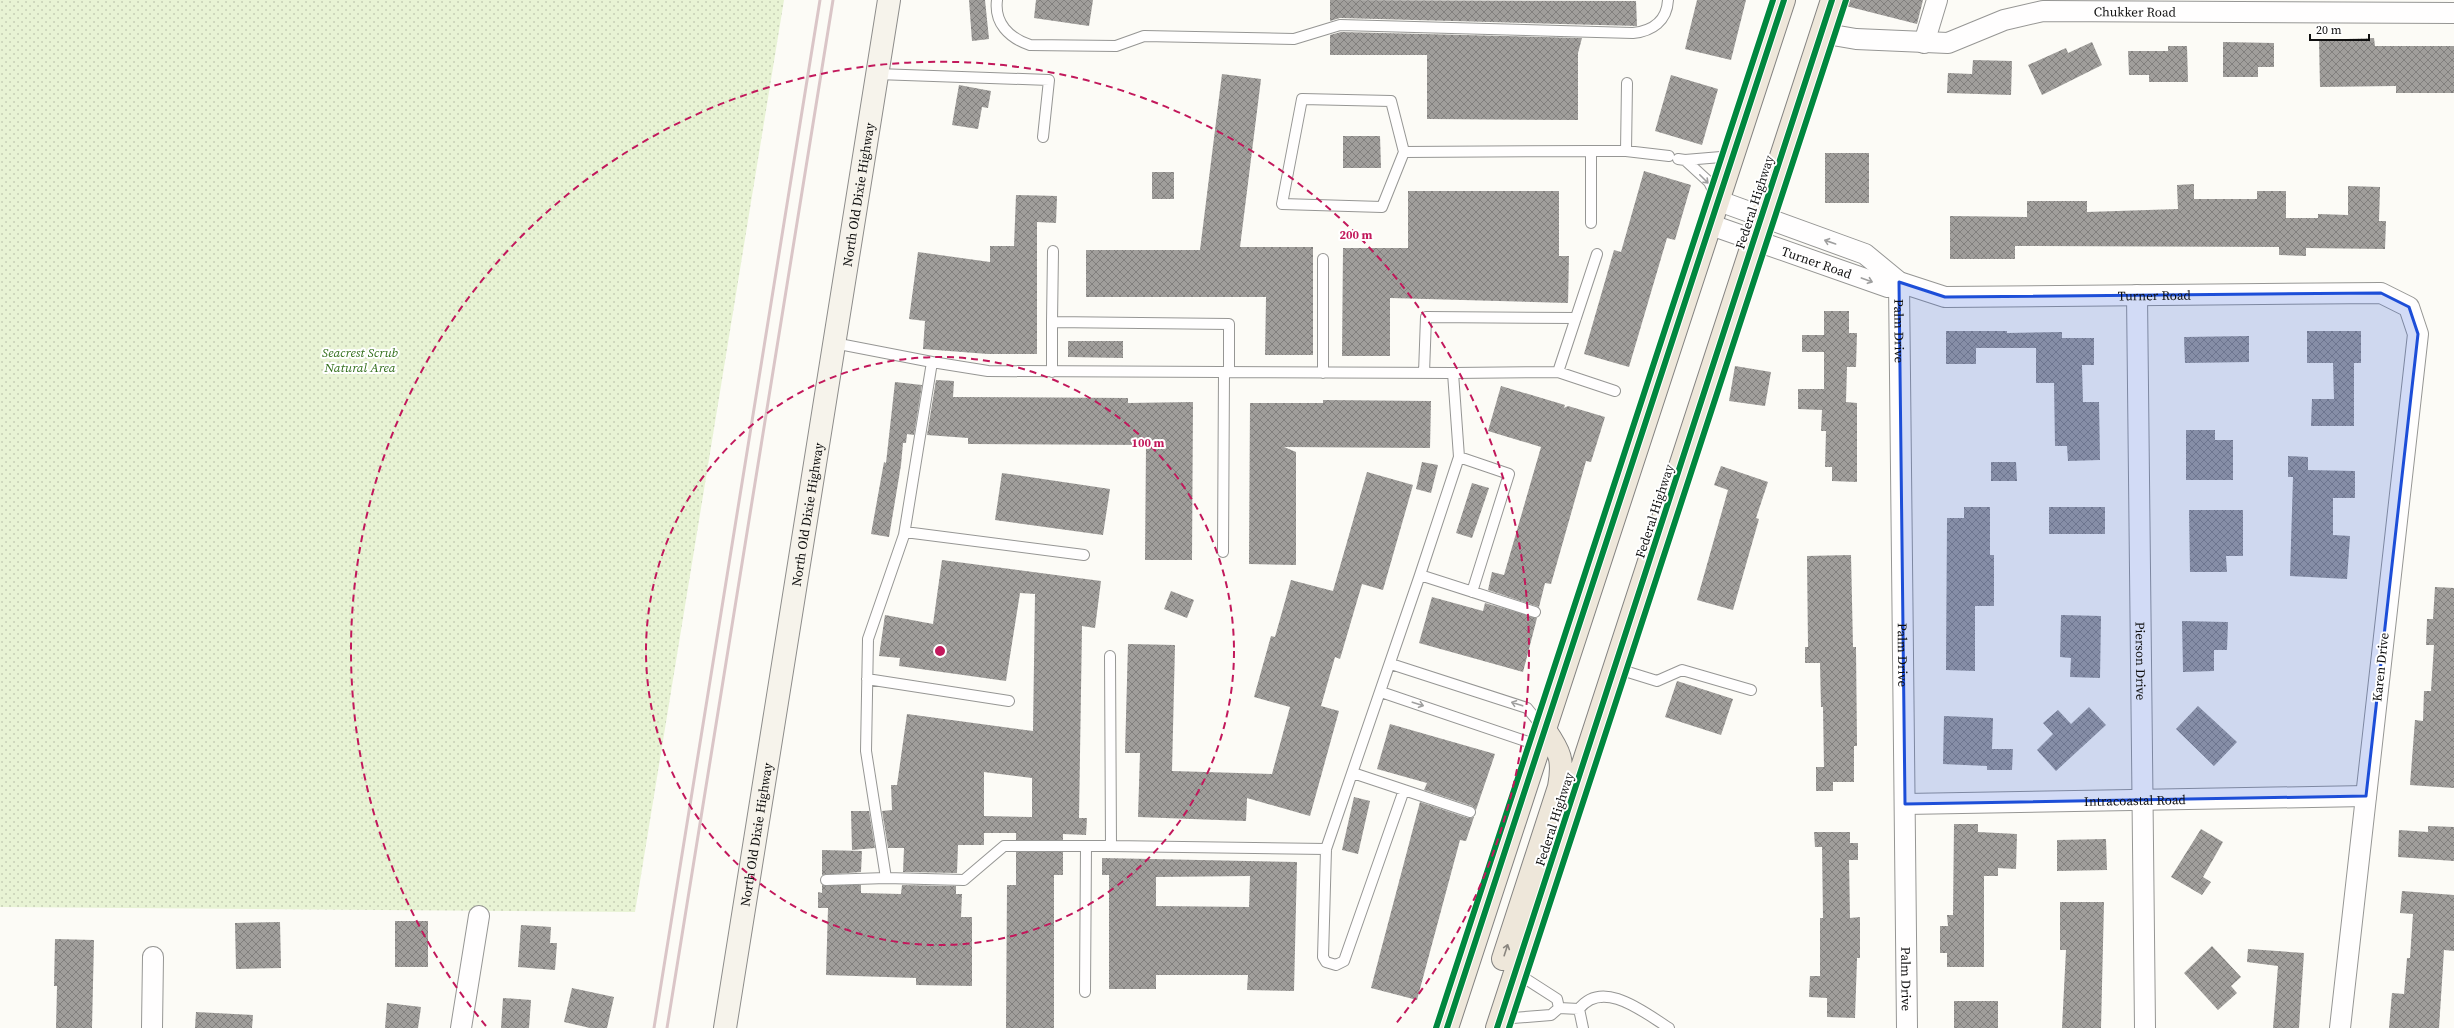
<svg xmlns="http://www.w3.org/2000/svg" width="2454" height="1028" viewBox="0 0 2454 1028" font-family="'Source Serif 4',serif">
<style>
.grass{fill:url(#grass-dots)}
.building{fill:url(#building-cross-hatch);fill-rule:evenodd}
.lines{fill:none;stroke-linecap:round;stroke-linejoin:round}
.lane-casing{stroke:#969694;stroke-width:12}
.street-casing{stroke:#969694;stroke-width:22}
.secondary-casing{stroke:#8d8c8a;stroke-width:24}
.primary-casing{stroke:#848381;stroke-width:24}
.lane{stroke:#fffefe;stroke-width:10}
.street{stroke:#fffefe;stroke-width:20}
.secondary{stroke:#f6f3eb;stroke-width:22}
.primary{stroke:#eee7da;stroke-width:22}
.rail{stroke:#dac5c7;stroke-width:3}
.cycleway-casing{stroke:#fff;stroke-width:8}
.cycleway{stroke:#00873e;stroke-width:6}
.oneway{stroke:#9f9f9f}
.oneway2{stroke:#8a867f}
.marked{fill:#1d4ed8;fill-opacity:0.2;stroke:#1d4ed8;stroke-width:3;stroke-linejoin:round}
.ring{fill:none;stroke:#c2185b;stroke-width:2;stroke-dasharray:7 5}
.labels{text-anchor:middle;stroke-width:4;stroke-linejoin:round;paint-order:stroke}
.street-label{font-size:13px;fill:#101010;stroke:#fff}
.park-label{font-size:13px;font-style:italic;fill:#316e1a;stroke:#fff}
.centre{fill:#c2185b;stroke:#fff;stroke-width:2}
.ring-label{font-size:12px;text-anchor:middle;font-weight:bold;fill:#c2185b;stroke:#fff;stroke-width:4;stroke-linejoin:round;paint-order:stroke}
</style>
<defs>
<pattern id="grass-dots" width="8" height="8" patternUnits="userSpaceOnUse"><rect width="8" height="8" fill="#e8f3d4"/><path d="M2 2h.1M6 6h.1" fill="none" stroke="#c6cfb5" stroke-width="1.8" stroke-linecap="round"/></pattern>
<pattern id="building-cross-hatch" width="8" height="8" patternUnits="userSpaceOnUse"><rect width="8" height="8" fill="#a09e9b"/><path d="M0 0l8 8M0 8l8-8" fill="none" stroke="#817f7d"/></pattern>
</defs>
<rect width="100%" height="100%" fill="#fcfbf6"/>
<path class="grass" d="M0,0H784L635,912L0,907Z"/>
<path class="building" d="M969,0H985L989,39L972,41Z
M1036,0H1093L1089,26L1034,18Z
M1330,0L1636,1L1637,26L1340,18L1330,21Z
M1697,0H1746L1731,60L1685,49Z
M1847,0H1923L1917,24L1846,6Z
M1341,32L1582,38L1578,53V120L1427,119V55H1330V35Z
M2374,38L2375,46H2454V93H2396V86L2320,87L2319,40Z
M2092,42L2102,65L2042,95L2028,65L2066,48L2068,53Z
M2223,42L2274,43V67H2258V77H2223Z
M2168,46H2187L2188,82H2149V75H2129L2128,51H2168Z
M1973,60L2012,61L2011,95L1947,93L1948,73L1972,74Z
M1222,74L1261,79L1240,247H1313V355H1265L1266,297H1086V250H1200Z
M1671,75L1718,89L1702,145L1655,131Z
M959,85L991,91L988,108L982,107L978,129L952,125Z
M1343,136H1380L1381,168H1343Z
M1825,153H1869V203H1825Z
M1644,171L1691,185L1675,240L1667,238L1629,367L1584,354L1614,250L1621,252Z
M1152,172H1174V199H1152Z
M2194,184V199H2257V191H2286V218H2318V214L2348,215V186L2380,187L2379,221H2386L2385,249L2306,248V256L2279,255V247L2015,246V259H1950V216L2027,217V201H2087V212L2178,209L2177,185Z
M1408,191H1559V256H1569L1568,303L1390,298V356H1342L1343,248H1408Z
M1016,195L1057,196L1056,223L1037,222V354H988L923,349L925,321L909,319L918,252L990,262V246H1014Z
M1824,311H1849V333H1857L1856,367H1847L1846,402L1857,403V482L1832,481V467H1825L1826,431H1821L1822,410L1798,409V389H1824V352H1802V335H1824Z
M1946,331H2007V333L2062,332V338H2094V365H2082L2083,402H2099L2100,460L2068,461L2067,446H2055L2054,383H2036V348H1976V364H1946Z
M2307,331H2361V363H2354V426H2311L2312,399H2334L2333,363H2307Z
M2249,336V362L2185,363L2184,337Z
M1068,341H1123V358L1068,357Z
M1735,366L1771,372L1765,406L1729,401Z
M936,380L954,381L953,397L1128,398V403L1193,402L1192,560H1145L1146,445L968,444V438L927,435Z
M895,382L922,385L914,435L907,434L906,443H903L901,465L889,537L871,534L884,462L886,463Z
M1501,386L1565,405L1564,408L1568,406L1605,417L1591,462L1586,461L1551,584L1545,583L1539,607L1488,590L1492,572L1504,575L1541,447L1488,431Z
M1323,400L1431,401L1430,448L1284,447L1296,452V565L1249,564L1250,403H1323Z
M2186,430H2215V440H2233V480H2186Z
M2288,456L2308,457V470L2355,471V498H2333V535L2350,536L2347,579L2290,576L2293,477H2288Z
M1422,462L1438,465L1431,493L1416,489Z
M1991,462H2016L2017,481H1991Z
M1721,466L1768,482L1756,518L1759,519L1733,610L1697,600L1728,490L1714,485Z
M1367,472L1413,485L1383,590L1362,584L1340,659L1335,657L1321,706L1339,711L1310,816L1247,798L1246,821L1138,817L1140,753H1125L1128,644L1175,645L1172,771L1272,774L1290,707L1254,697L1271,636L1275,637L1291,580L1333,591Z
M1002,473L1110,489L1103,535L995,520Z
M1472,483L1489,488L1472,538L1456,533Z
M1964,507H1990V555H1994V606H1975V671L1946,670L1947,518H1964Z
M2049,507H2105V534H2049Z
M2189,510H2243V556H2226L2227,572H2190Z
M1851,555L1853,647H1856L1857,746H1854V782H1833V791H1816V767H1824L1823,707H1821L1820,663H1805V647H1808L1807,556Z
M942,560L1101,581L1095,628L1082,626L1079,818H1087L1086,835L1063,834V840H1016V833H984V845H958L957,873L903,872L904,848H888L882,811L892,810L891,785H897L907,714L1033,731L1035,594L1020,593L1006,681L899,666L900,658L879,656L885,615L933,624ZM984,772L1032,778V817L984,816Z
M2435,587L2454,588V788L2410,785L2415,720L2423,721L2424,691H2431L2434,645H2426L2427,619H2433Z
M1171,591L1194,600L1187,618L1164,609Z
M1432,597L1483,611L1485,603L1537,618L1523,672L1419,643Z
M2061,615L2101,616L2100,678L2070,677L2071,658L2060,657Z
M2182,621L2228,622L2227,650H2214V671L2183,672Z
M1677,681L1733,699L1721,735L1665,717Z
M2198,706L2237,742L2214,766L2176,729Z
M2089,707L2106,725L2056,771L2037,750L2053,734L2043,723L2058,710L2071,724Z
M1944,716L1993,718L1992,749H2013L2012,770H1987V766L1943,764Z
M1390,724L1495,754L1476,810L1472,806L1424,790L1427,783L1377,769Z
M1354,797L1370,801L1358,854L1342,850Z
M1420,802L1468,818L1474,817L1466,841L1460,840L1417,1000L1371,988Z
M851,811H869L875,848L852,850Z
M1954,824H1978V832L2017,834L2016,869L1998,868V876H1984V967H1947V953H1940V926H1948L1947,915H1953Z
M2428,826L2454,827V861L2398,857L2399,830L2428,832Z
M2201,829L2223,842L2203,877L2211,882L2202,895L2171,877Z
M1814,832H1850V843H1858V860H1849L1850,918L1860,917V958H1857L1855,1018L1827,1017V998L1809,997L1810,976H1820V918H1823L1822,847H1815Z
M2106,839L2107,870L2057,871V840Z
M822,850L862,851L861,872L822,875Z
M1016,852H1063V875H1054V1028H1006L1007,885H1016Z
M1102,858L1297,862L1294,991L1247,990L1248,975H1156V989H1109V875H1102ZM1250,876L1249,907L1156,906V877Z
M822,885H861V893L901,894L902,885L956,886V894H962L961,917H972V986L916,985V978L826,975L828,908H818V892L822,893Z
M2402,891L2454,895V951L2444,950L2439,1028H2389L2392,993L2404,994L2407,958H2410L2413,914L2400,913Z
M2060,902H2104L2101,1028H2062L2066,950H2060Z
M395,921H428V967H395Z
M280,922L281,968L236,969L235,923Z
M521,925L551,927L550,943H557L555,970L518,967Z
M55,939L94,940L92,1028H56L57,986H54Z
M2212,946L2241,977L2231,986L2237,993L2218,1010L2184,973Z
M2248,949L2304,953L2299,1028H2273L2278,966L2247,962Z
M572,988L614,997L607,1028H590L564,1022Z
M503,998L531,1000L529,1028H501Z
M1954,1001H1998V1028H1954Z
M387,1003L421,1007L418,1028H385Z
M196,1012L253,1015L252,1028H195Z"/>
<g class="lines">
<defs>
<path id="lane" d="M997,0C994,23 1009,38 1030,45L1116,46L1144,36L1294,39L1340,25L1633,33C1652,31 1667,21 1668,0
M877,74L1049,80L1043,137
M1626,151L1627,83
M1404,152L1382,207L1282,204L1302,99L1391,101L1404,152L1591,151
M1678,159L1685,160L1733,156
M1685,160L1709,182L1717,198
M1591,223V151H1626L1669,156
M1053,251L1052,322L1229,324V372
M1323,259V373
M932,362L988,371L1453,373
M1052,372V322
M1558,372L1597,254
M1424,373L1426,317L1576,318
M1459,457L1453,373L1558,372L1615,391
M905,532L1084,555
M1223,552L1224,372
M1420,575L1459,457L1509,474L1472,592
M1391,664L1527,708L1545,730
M1615,668L1657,681L1682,670L1751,690
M867,679L1009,701
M1381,692L1540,746
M1353,773L1470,812
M1111,846L1326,849L1420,575L1535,612
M1326,849L1323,957L1326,962L1336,965L1344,961L1404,790
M886,878L964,880L1004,846H1111L1110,656
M826,880L886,878L866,751L868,639L904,535L932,362L834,343
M1515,972L1557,999L1559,1008L1579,1009C1603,978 1645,1013 1669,1028
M1085,992L1086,846
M1579,1009L1583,1028
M1500,1019L1551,1015L1559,1008"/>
<g id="street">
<path id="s1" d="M1821,33L1856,39L1948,43L2004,20L2043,11L2454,13"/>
<path d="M1924,43L1937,0"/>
<path id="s2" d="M1719,201L1865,254L1899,282L1945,297L2381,293L2409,307L2418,334L2340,1028"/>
<path id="s3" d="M1711,225L1888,287L1899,282"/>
<path id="s4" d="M1899,282L1907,1028"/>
<path id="s5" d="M2137,295L2145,1028"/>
<path id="s6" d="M1905,804L2366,796"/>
<path d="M152,1028L153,957"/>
<path d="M461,1028L479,916"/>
</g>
<g id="secondary">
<path id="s7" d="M725,1028L889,0"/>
</g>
<path id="primary" d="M1503,959L1559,787C1564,760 1560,752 1545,730
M1447,1028L1784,0
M1497,1028L1832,0"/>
</defs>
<use href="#lane" class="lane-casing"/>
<use href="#street" class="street-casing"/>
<use href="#secondary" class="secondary-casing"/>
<use href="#primary" class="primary-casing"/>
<use href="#lane" class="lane"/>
<use href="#street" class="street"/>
<use href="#secondary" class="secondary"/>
<use href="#primary" class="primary"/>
<path class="rail" d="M654,1028L820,0
M667,1028L833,0"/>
<defs>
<path id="cycleway" d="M1436,1028L1773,0
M1447,1028L1784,0
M1497,1028L1832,0
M1509,1028L1846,0"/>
</defs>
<use href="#cycleway" class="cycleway-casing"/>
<use href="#cycleway" class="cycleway"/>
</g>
<defs><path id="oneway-shaft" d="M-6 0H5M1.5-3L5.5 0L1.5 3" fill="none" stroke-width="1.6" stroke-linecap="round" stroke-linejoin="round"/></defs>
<g class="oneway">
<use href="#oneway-shaft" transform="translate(1704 179) rotate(45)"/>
<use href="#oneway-shaft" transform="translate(1830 242) rotate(-161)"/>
<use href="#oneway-shaft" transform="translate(1867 280) rotate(20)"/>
<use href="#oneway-shaft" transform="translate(1418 704) rotate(18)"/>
<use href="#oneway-shaft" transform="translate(1517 704) rotate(-162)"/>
</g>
<use class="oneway2" href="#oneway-shaft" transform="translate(1506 950) rotate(-72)"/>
<path class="marked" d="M1899,282L1945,297L2381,293L2409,307L2418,334L2366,796L1905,804Z"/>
<g class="ring">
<circle cx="940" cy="651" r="294"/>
<path d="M486 1026A589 589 0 1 1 1394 1026"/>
</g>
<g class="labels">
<g class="street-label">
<text dy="5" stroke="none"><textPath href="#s1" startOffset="320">Chukker Road</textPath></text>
<text dy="5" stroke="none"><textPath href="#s7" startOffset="844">North Old Dixie Highway</textPath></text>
<text transform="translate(1754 202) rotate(-72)" y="5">Federal Highway</text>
<text dy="5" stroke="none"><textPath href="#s3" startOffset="112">Turner Road</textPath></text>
<text dy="5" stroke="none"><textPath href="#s2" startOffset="457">Turner Road</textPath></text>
<text dy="5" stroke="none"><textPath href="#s4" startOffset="49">Palm Drive</textPath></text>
<text transform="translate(1654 511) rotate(-72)" y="5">Federal Highway</text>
<text dy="5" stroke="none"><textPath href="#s7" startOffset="520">North Old Dixie Highway</textPath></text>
<text dy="5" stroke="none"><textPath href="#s4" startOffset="373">Palm Drive</textPath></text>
<text dy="5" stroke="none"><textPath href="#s5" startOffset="366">Pierson Drive</textPath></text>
<text transform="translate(2380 667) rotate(-84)" y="5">Karen Drive</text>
<text dy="5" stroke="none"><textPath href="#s6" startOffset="230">Intracoastal Road</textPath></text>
<text transform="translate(1554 819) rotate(-72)" y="5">Federal Highway</text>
<text dy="5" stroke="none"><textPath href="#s7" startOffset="196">North Old Dixie Highway</textPath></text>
<text dy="5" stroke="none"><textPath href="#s4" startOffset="697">Palm Drive</textPath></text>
</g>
<g class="park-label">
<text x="360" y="357">Seacrest Scrub<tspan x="360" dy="15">Natural Area</tspan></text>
</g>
</g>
<circle cx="940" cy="651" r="6" class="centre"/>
<g class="ring-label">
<text x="1356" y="239">200 m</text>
<text x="1148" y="447">100 m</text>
</g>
<path d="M2310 34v6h59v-6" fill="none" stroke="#101010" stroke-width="2"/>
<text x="2316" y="34" font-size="12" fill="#101010" stroke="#ffffff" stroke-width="3" paint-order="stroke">20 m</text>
</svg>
